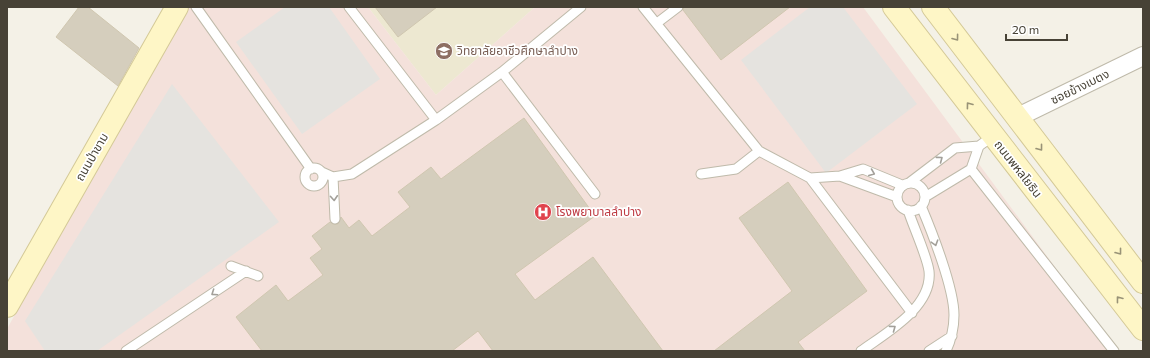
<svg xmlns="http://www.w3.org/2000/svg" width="1150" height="358" viewBox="0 0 1150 358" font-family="Commissioner,'Noto Sans Thai',sans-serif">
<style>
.education{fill:#ede8d1}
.medical{fill:#f4e1db}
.parking{fill:#e5e3df}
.building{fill:#d5cebd;stroke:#d0c7b0}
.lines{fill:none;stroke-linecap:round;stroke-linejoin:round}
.lane-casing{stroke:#bfbaaa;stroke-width:11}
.street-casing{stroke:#bfbaaa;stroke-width:20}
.secondary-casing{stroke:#d4c997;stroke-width:24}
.lane{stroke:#fff;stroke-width:9}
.street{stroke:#fff;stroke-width:18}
.secondary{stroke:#fef6c6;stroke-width:22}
.oneway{stroke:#999377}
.oneway2{stroke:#a3a09a}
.labels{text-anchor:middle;stroke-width:3.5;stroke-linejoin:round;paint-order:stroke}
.education-label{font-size:12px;fill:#785e54;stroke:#fff;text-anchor:start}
.street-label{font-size:12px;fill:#474236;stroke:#fff}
.health-label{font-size:12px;fill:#be3a42;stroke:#fff;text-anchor:start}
</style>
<rect width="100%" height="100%" fill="#f4f1e7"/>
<path class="education" d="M368,7H535L436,95Z"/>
<path class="medical" d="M184,7H368L436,95L535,7H863L1117,351H7V329Z"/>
<path class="parking" d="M285,7H329L380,79L302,134L236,42Z
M810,7H843L917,104L826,173L741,60Z
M172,84L279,222L97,351H45L25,321Z"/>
<path class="building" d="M79,7H88L139,48L118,86L56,37Z
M375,7H437L398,37Z
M684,7H790L721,60L683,10Z
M524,118L595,216L515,274L535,300L593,257L663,351H493L478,331L452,351H262L236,317L276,285L288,301L323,275L310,258L322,249L312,236L330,222L333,224H338L341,217L349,228L359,220L372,236L410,207L398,192L431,167L441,179Z
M788,182L867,291L798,342L805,351H714L792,291L739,218Z"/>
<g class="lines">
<defs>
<path id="lane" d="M196,7L311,169
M349,7L436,120
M643,7L759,151L810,178L840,176L863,169L902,185
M657,23L678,7
M502,72L595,194
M305 177a9 9 0 1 1 18 0a9 9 0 1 1-18 0Z
M971,169L1114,351
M322,172L333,177L352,174L436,120L502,72L581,7
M701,174L736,169L759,151
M840,176L897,197
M333,177L335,219
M810,178L912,313
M909,183L955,148L979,146L993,136
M897 197a14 14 0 1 1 28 0a14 14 0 1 1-28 0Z
M925,197L971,169L979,146
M921,206C932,232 954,288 954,315C954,328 951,340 946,351
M231,266L258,276
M126,351L246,271
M861,351C886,333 933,307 929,271C927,256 913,226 908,210
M929,351L952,336"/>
<path id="street" d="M1016,118L1143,56"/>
<path id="secondary" d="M894,7L1143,329
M933,7L1143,282
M7,306L177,7"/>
</defs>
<use href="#lane" class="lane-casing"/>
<use href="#street" class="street-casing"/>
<use href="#secondary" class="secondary-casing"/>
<use href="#lane" class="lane"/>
<use href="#street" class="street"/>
<use href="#secondary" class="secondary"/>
</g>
<defs><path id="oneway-chevron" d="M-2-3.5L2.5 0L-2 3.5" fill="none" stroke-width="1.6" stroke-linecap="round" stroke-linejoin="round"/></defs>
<g class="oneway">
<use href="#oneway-chevron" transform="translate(956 38) rotate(53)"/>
<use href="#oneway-chevron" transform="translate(969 105) rotate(-127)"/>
<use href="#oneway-chevron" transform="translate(1040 148) rotate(52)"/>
<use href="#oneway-chevron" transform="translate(1119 252) rotate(52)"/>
<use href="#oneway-chevron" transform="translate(1119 299) rotate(-128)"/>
</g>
<g class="oneway2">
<use href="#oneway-chevron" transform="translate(940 159) rotate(-37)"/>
<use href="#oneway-chevron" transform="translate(872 173) rotate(22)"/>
<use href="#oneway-chevron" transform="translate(334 198) rotate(86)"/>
<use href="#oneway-chevron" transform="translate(935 243) rotate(73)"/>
<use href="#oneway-chevron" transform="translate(214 293) rotate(146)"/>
<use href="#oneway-chevron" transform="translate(893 328) rotate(-36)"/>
</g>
<defs>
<symbol id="university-disc" viewBox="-11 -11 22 22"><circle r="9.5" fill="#8d6e63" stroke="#fff"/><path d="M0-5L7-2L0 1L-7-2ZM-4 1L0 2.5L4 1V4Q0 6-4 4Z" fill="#fff"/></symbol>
<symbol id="hospital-disc" viewBox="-11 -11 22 22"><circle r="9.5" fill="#e0444e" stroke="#fff"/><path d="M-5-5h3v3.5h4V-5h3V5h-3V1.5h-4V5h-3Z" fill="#fff"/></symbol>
</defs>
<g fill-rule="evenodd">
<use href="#university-disc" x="434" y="41" width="20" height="20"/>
<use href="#hospital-disc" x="533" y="202" width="20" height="20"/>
</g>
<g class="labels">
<g class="education-label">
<text x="457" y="55">วิทยาลัยอาชีวศึกษาลำปาง</text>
</g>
<g class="street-label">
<text transform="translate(1080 87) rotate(-26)" y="4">ซอยข้างเบตง</text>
<text transform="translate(92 157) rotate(-60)" y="4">ถนนป่าขาม</text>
<text transform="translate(1018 169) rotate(52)" y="4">ถนนพหลโยธิน</text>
</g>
<g class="health-label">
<text x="556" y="216">โรงพยาบาลลำปาง</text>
</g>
</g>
<rect width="1150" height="358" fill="none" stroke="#474236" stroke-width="16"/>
<path d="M1006 34v6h61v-6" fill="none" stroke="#474236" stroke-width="2"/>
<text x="1012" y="34" font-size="12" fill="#474236" stroke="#ffffff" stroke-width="3" paint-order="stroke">20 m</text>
</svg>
